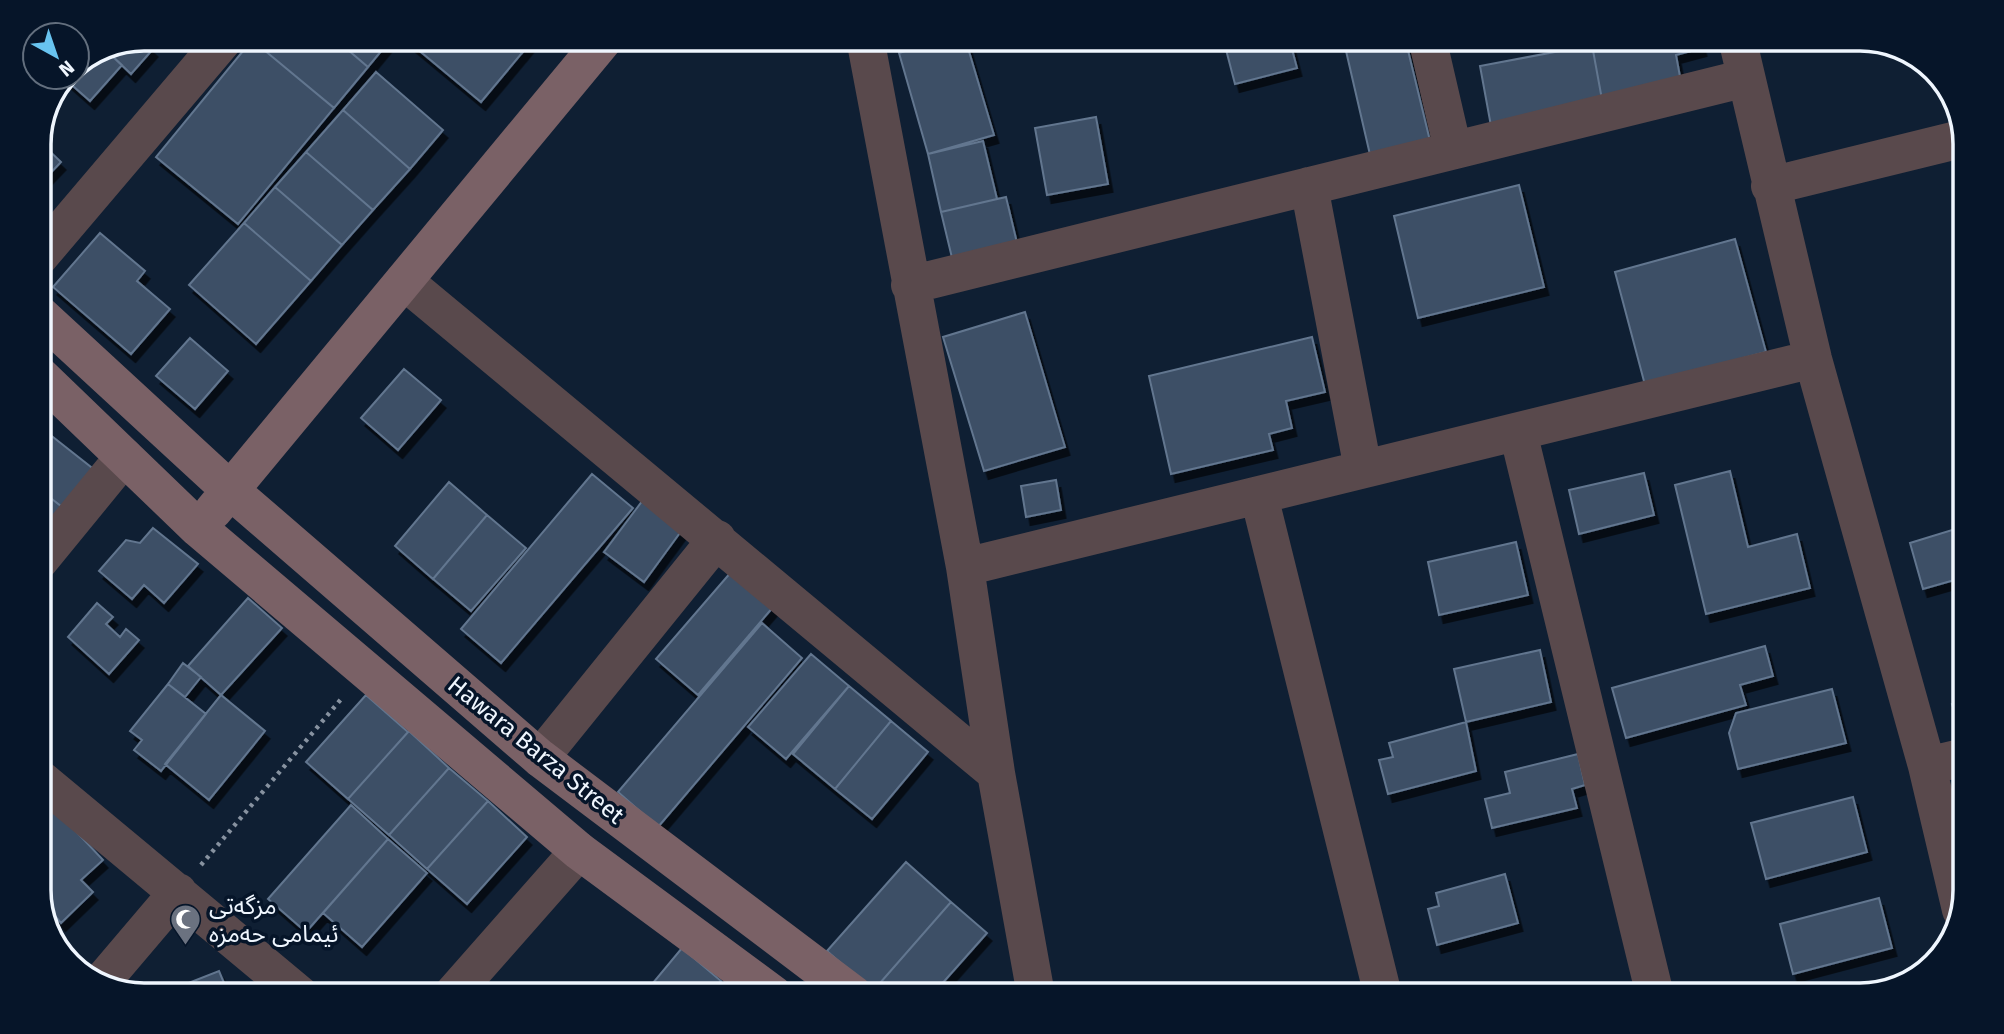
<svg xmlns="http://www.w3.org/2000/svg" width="2004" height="1034" viewBox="0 0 2004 1034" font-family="'Fira Sans','Noto Sans Arabic',sans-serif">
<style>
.building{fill:#3d4f66;stroke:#62768f;stroke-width:2;filter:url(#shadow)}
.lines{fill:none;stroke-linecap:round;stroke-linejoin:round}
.path{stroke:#8792a0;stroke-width:4.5;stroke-dasharray:3.5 5;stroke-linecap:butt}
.street{stroke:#59494c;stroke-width:38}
.secondary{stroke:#7a6166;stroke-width:38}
.labels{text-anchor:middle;stroke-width:7;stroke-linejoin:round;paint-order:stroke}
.street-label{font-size:24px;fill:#eff6fe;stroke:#061529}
.poi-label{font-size:24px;fill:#eff6fe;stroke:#061529;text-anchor:start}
.rim{fill:none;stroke:#eff6fe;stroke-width:3.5}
</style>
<defs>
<filter id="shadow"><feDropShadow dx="4.5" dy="8" stdDeviation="0" flood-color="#0009"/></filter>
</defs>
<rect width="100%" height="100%" fill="#0f1f33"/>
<path class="building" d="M254,38H334L368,67L334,108L252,40Z
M334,38H392L368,67Z
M404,38H504L522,53L481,102Z
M504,38H534L522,53Z
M947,38H965L994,135L928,154L899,53Z
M1223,38H1289L1297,68L1235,84Z
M1343,38H1405L1431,145L1371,159Z
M1615,38H1699L1702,48L1676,55L1681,82L1603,105L1592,45Z
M142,39L153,49L131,74L109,53Z
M252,40L334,108L238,224L156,157Z
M1592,45L1603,105L1491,126L1480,66Z
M109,53L122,65L90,101L65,79L66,77H77V66Z
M376,72L443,130L410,169L343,110Z
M343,110L410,169L373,210L306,152Z
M1096,117L1108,184L1047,195L1035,128Z
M39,141L61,162L39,185Z
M983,141L997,199L941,212L928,154Z
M306,152L373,210L342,245L275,187Z
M1519,185L1544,287L1418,318L1394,216Z
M275,187L342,245L311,281L244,223Z
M1006,197L1018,247L953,262L941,212Z
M244,223L311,281L256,344L189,285Z
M100,233L145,271L137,281L170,309L131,354L53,287Z
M1735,239L1766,352L1645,385L1615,272Z
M1025,312L1065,447L984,471L943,337Z
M1312,337L1325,392L1286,401L1292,428L1269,434L1273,450L1171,474L1149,376Z
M190,338L228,371L195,409L156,376Z
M404,369L441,400L398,450L361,418Z
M39,426L96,471L66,510L39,489Z
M1730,471L1748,547L1797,534L1810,588L1706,614L1675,485Z
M1644,473L1654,515L1579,534L1569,490Z
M592,474L633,508L501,663L461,629Z
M1056,480L1061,510L1026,517L1021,486Z
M449,482L487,515L433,579L395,546Z
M39,489L66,510L54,525L47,519L39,530Z
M643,500L682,530L644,582L604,552Z
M487,515L526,548L471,611L433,579Z
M1965,526V577L1923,589L1910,543Z
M153,528L198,564L164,603L144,585L132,599L99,571L126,540L140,543Z
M1516,542L1528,595L1439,615L1428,562Z
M732,571L774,606L698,695L656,659Z
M248,598L282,628L221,695L188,666Z
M97,603L113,617L106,624L120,637L126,629L139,640L109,674L68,637Z
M762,623L802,658L658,827L618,792Z
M1765,646L1773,676L1740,685L1746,705L1626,738L1612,688Z
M1540,650L1551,702L1466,722L1454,669Z
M811,654L849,686L786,759L748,727Z
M183,663L201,677L185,697L168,684Z
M168,684L206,714L161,771L134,750L142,740L130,731Z
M849,686L891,721L835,789L793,754Z
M1832,689L1846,743L1738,769L1729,733L1736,713Z
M221,695L265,731L209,800L165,764Z
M366,695L408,732L348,799L306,762Z
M1965,699V745L1952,704Z
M891,721L928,752L872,819L835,789Z
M1466,722L1476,771L1388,794L1379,760L1393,757L1389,743Z
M409,731L449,768L389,835L348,799Z
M1578,754L1585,785L1572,789L1577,808L1492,828L1485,799L1510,793L1505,772Z
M449,768L488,801L427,869L389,835Z
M41,794L103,860L81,880L93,892L61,923L39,897V796Z
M1853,797L1867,852L1766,879L1751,823Z
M488,801L527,837L467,904L427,869Z
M351,805L388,839L306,932L268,899Z
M388,839L427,873L362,947L323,913Z
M906,862L951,902L873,991L827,951Z
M1505,874L1518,923L1437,945L1428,909L1439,906L1436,893Z
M1879,898L1892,948L1793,974L1780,924Z
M951,902L987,933L932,995H878L873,991Z
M682,948L721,981L709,995H643Z
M219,971L229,995H158Z
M726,985L738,995H717Z"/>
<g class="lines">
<path class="path" d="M201,865L342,698"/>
<path class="street" d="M865,38L965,567L996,773L1036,995
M1427,38L1453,150
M1737,38L1813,359L1927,766L1961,910
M1309,186L1363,469
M1770,186L1965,138
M39,257L225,38
M404,281L996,773
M910,285L1746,78
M1518,432L1655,995
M1259,496L1383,995
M39,561L124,457
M965,567L1813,359
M540,758L717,539
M1927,766L1965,757
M39,778L300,995
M99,985L178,892
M452,995L579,851"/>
<path class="secondary" d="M39,314L230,490L540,758L854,995
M39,375L198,528L579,851L774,995
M213,511L605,38"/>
</g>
<defs>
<symbol id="mosque-pin" viewBox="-11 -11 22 30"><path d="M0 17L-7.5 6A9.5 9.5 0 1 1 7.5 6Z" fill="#6b7280" stroke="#061529"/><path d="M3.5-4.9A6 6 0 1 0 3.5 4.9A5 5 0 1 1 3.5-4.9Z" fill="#fff"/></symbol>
</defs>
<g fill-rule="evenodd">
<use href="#mosque-pin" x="168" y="902" width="35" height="47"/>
</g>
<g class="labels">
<g class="street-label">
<text transform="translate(536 750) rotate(39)" y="8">Hawara Barza Street</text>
</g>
<g class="poi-label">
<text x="209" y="914">مزگەتی<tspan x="209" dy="28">ئیمامی حەمزە</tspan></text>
</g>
</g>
<path d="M0 0H2004V1034H0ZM144 51H1860A93 93 0 0 1 1953 144V890A93 93 0 0 1 1860 983H144A93 93 0 0 1 51 890V144A93 93 0 0 1 144 51Z" fill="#061529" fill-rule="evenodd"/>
<path class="rim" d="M144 51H1860A93 93 0 0 1 1953 144V890A93 93 0 0 1 1860 983H144A93 93 0 0 1 51 890V144A93 93 0 0 1 144 51Z"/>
<g transform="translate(56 56) rotate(140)"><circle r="33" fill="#061529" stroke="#636f7e" stroke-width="2"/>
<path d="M0-5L12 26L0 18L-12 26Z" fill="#68c4f0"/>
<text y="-10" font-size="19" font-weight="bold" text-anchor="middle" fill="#eff6fe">N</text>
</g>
</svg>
